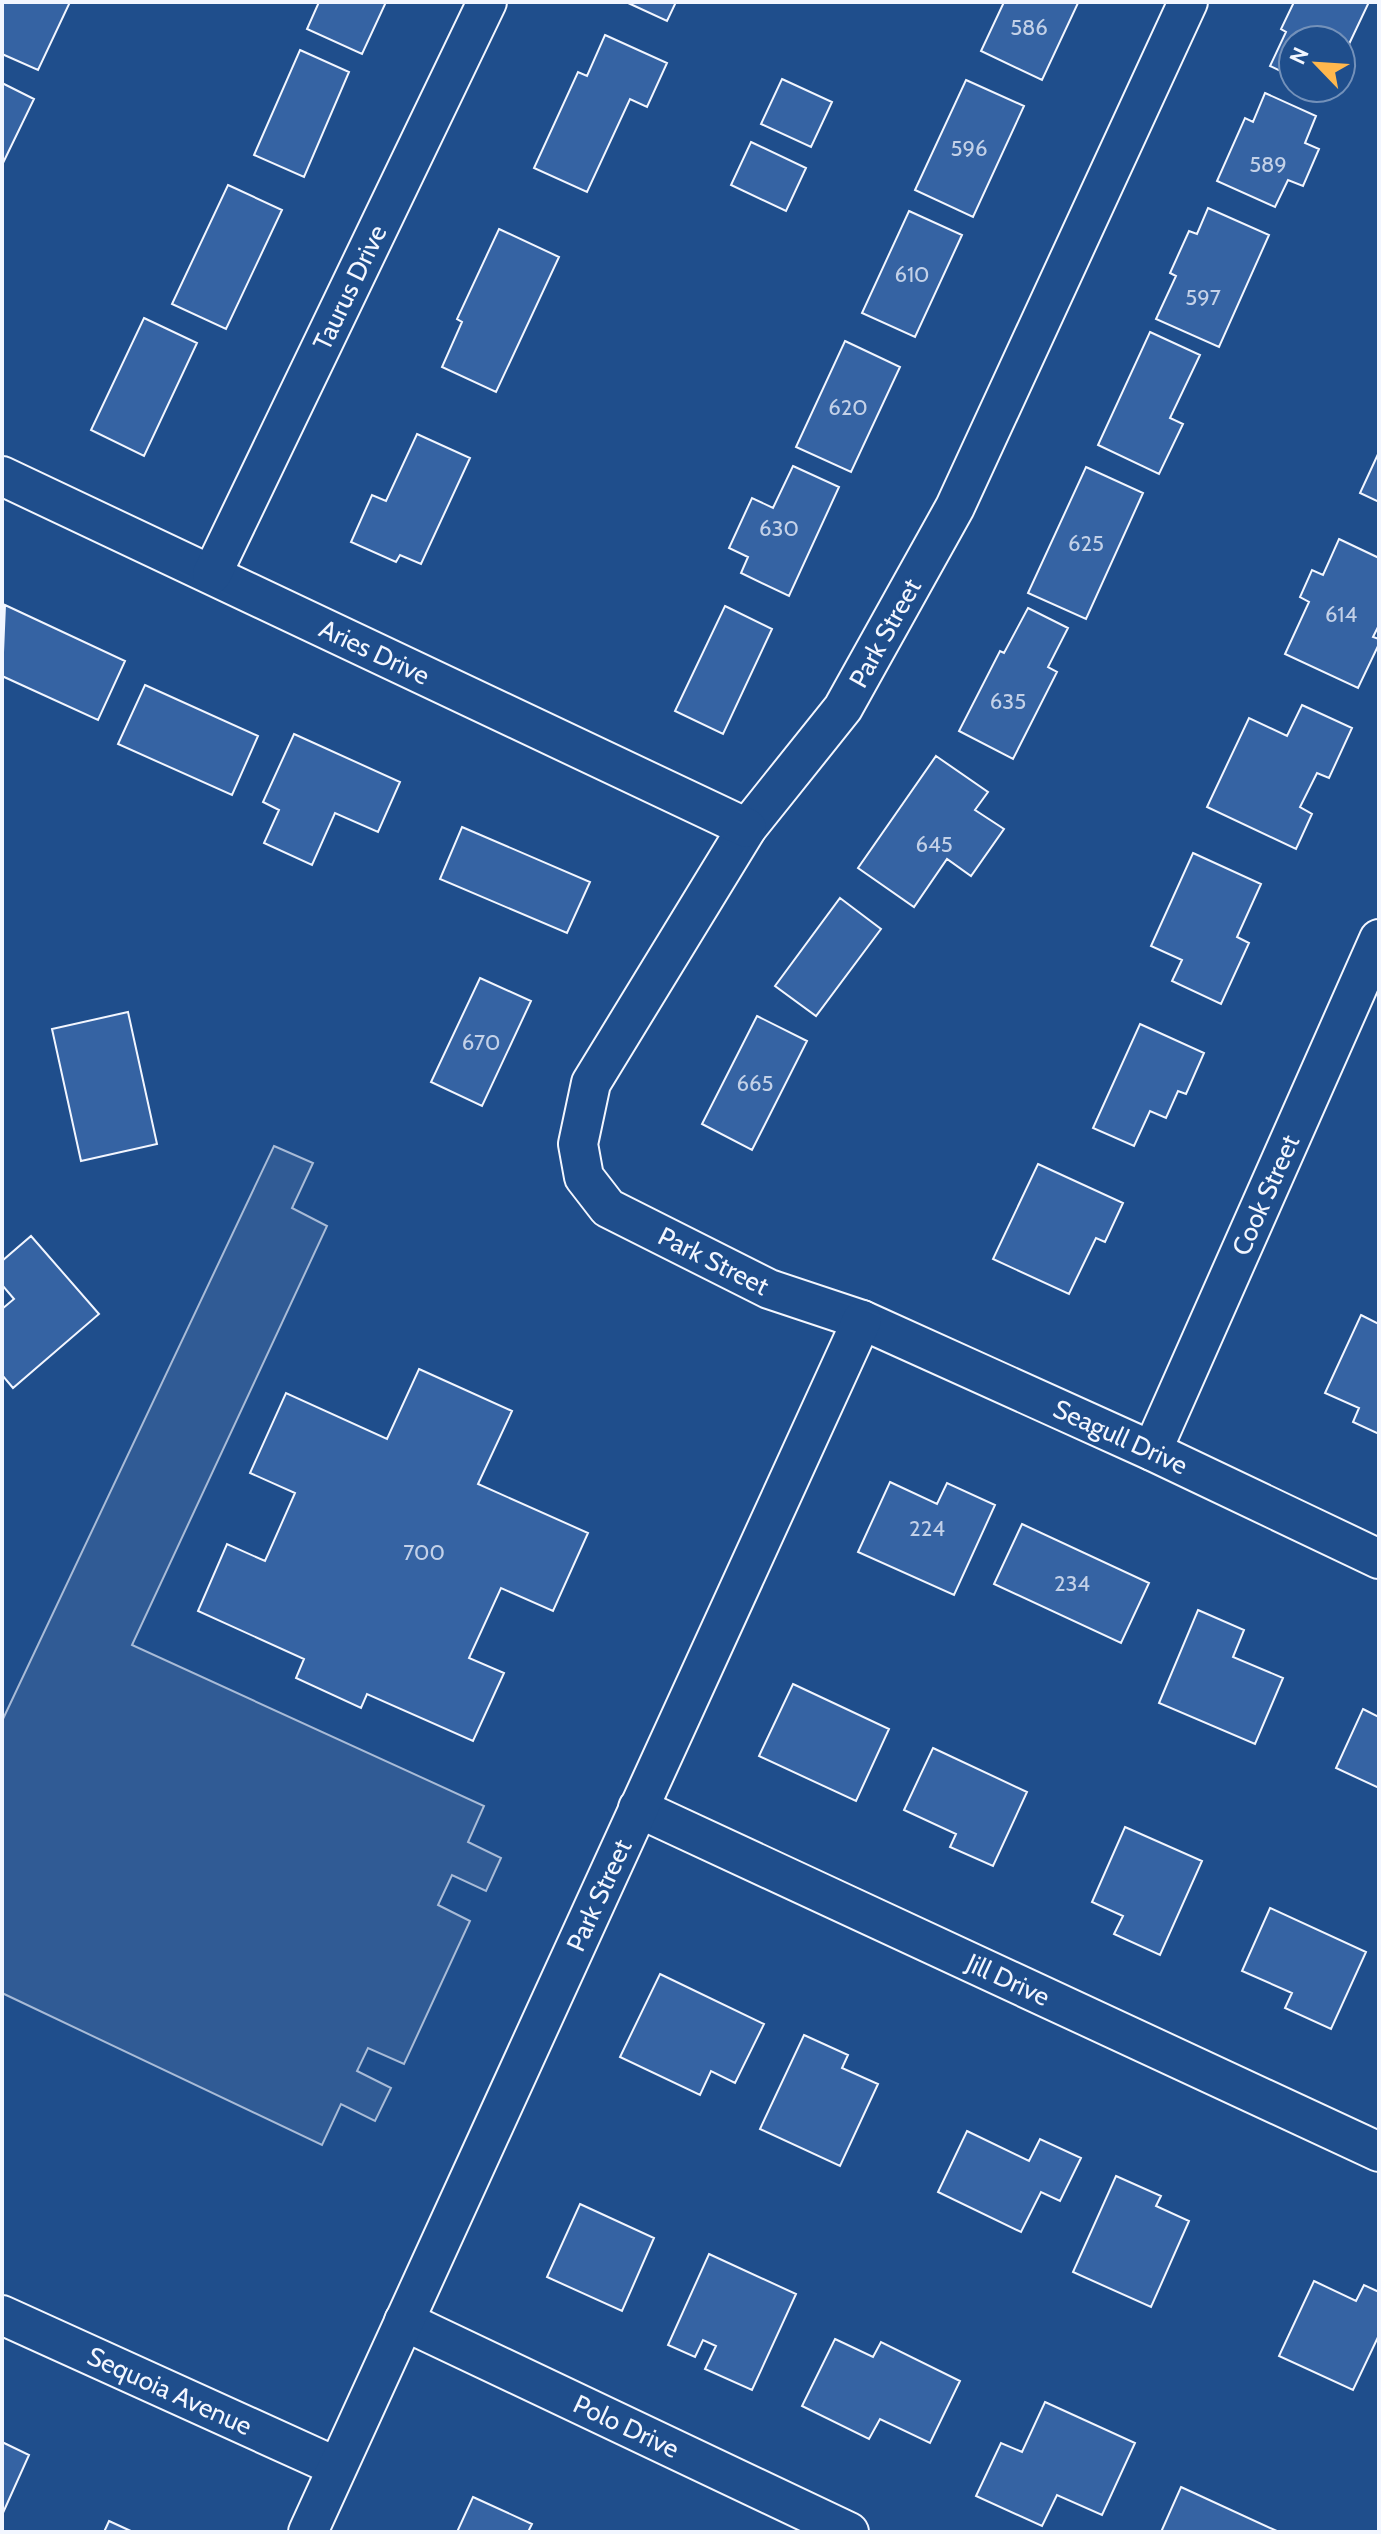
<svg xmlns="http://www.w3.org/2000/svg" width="1381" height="2534" viewBox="0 0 1381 2534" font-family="Cabin,sans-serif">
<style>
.parking{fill:#305b95;stroke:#a8bbd7;stroke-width:2}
.building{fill:#3563a3;stroke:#f2f6ff;stroke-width:2}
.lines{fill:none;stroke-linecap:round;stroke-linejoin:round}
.street-casing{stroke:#f2f6ff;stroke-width:42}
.street{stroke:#1f4e8c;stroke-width:38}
.labels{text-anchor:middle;stroke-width:6;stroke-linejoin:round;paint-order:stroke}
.number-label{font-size:22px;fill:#c3d1e8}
.street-label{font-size:26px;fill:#f2f6ff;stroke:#1f4e8c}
</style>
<rect width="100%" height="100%" fill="#1f4e8c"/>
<path class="parking" d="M274,1146L313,1163L292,1208L327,1226L132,1645L484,1806L468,1842L501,1858L486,1891L452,1875L438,1905L470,1921L404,2064L368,2048L357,2071L391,2088L375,2121L341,2104L322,2145L2,1993V1721Z"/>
<path class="building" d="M2,2H70L38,70L2,54Z
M319,2H386L362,54L307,29Z
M626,2H676L667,21Z
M1004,2L1078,3L1042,80L981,51Z
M1294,2H1369L1341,61V40H1293V77L1270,66L1286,32L1281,29Z
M605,35L667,63L647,107L630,99L587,192L534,168L578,72L587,76Z
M300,50L349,72L304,177L254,155Z
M782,79L832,102L811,147L761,124Z
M966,80L1024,106L973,217L915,190Z
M2,83L34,99L2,165Z
M1265,93L1316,116L1305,143L1319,149L1303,186L1288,180L1275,207L1217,181L1245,118L1253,122Z
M751,142L806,168L786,211L731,185Z
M228,185L282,210L226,329L172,304Z
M1208,208L1269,235L1219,347L1156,319L1176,276L1170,273L1189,231L1197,234Z
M909,211L962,235L915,337L862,313Z
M499,229L559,257L496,392L442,367L462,322L457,319Z
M144,318L197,343L144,456L91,430Z
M1150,332L1200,355L1170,418L1183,424L1159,474L1098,445Z
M845,341L900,367L851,472L796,447Z
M417,434L470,458L421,564L400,555L396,562L351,542L372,495L386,501Z
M1379,452V502L1360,493Z
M793,466L839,487L789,596L741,573L748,557L729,548L752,498L773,508Z
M1086,467L1143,493L1086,619L1028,593Z
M1339,539L1379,558V625L1373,637L1379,639V644L1358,688L1285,654L1309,602L1300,597L1312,570L1323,575Z
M5,605L125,661L98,720L2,676Z
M725,606L772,629L723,734L675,711Z
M1028,608L1068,628L1048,667L1057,672L1013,759L959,731L1000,651L1004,653Z
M145,685L258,736L232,795L118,744Z
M1302,705L1352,728L1329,778L1317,773L1300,807L1312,814L1296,849L1207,807L1249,718L1287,736Z
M294,734L400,782L378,832L335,813L312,865L264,843L279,810L263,802Z
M936,756L988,792L975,810L1004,829L971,876L947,859L914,907L858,868Z
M462,827L590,882L567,933L440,879Z
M1193,853L1261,884L1237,937L1249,943L1221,1004L1172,981L1182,960L1151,946Z
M840,898L881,929L816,1016L775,986Z
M480,978L531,1001L482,1106L431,1082Z
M128,1012L157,1144L81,1161L52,1029Z
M757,1016L807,1041L752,1150L702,1124Z
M1140,1024L1204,1053L1186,1094L1178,1091L1166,1118L1150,1111L1134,1146L1093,1128Z
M1038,1164L1123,1203L1105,1242L1096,1238L1069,1294L993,1259Z
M31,1236L99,1314L13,1388L2,1375V1309L14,1299L2,1285V1261Z
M1361,1315L1379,1324V1434L1353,1422L1359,1408L1325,1393Z
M419,1369L512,1411L478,1484L588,1533L553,1611L501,1588L469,1658L504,1673L473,1741L367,1694L361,1708L296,1678L304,1659L198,1611L227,1544L265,1561L295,1493L250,1473L286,1393L387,1439Z
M890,1482L937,1504L947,1483L995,1505L954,1595L858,1552Z
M1022,1524L1149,1583L1121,1643L994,1584Z
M1198,1610L1244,1630L1233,1657L1283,1678L1255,1744L1159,1703Z
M793,1684L889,1729L856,1801L759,1756Z
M1363,1709L1379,1717V1788L1336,1768Z
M933,1748L1027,1792L993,1866L950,1847L956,1834L904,1810Z
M1125,1827L1202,1861L1160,1955L1114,1934L1123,1916L1092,1902Z
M1270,1908L1366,1952L1331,2029L1285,2008L1292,1993L1242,1971Z
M660,1974L764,2024L735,2083L711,2071L700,2095L620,2057Z
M804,2035L848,2055L842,2068L878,2084L840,2166L760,2129Z
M967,2131L1029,2161L1040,2139L1081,2158L1060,2201L1041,2192L1021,2232L938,2192Z
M1116,2176L1161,2196L1156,2206L1189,2221L1151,2307L1073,2272Z
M580,2204L654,2238L622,2311L547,2277Z
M709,2254L796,2294L752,2390L705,2369L716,2346L703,2340L695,2357L668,2345Z
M1314,2281L1356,2301L1364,2285L1379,2292V2335L1353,2390L1279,2356Z
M835,2339L873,2357L881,2342L960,2381L930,2443L880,2419L869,2439L802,2406Z
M1045,2402L1135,2443L1102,2515L1057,2495L1042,2526L976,2496L1001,2443L1022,2452Z
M2,2442L29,2455L2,2515Z
M1181,2487L1279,2532H1161Z
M473,2497L532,2524L528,2532H457Z
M109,2521L133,2532H104Z"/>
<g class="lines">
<defs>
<g id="street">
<path id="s1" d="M1188,2L955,507L843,708L747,828L591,1083L578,1144L584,1177L608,1208L769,1289L862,1320L1152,1451L1379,1559"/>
<path id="s2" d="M2,476L747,828"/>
<path id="s3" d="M212,574L487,2"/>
<path id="s4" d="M1152,1451L1379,939"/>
<path id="s5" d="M638,1808L1379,2152"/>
<path id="s6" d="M2,2315L337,2467"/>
<path id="s7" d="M404,2321L849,2532"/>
<path id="s8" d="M308,2532L862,1320"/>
</g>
</defs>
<use href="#street" class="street-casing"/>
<use href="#street" class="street"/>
</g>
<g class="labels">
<g class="number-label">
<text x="1029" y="35">586</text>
<text x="969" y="156">596</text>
<text x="1268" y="172">589</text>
<text x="912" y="282">610</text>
<text x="1203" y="305">597</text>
<text x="848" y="415">620</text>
<text x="779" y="536">630</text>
<text x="1086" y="551">625</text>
<text x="1341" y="622">614</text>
<text x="1008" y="709">635</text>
<text x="934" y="852">645</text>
<text x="481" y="1050">670</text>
<text x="755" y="1091">665</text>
<text x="927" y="1536">224</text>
<text x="424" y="1560">700</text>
<text x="1072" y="1591">234</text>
</g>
<g class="street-label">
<text dy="9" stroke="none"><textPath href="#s3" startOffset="318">Taurus Drive</textPath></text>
<text transform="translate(885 633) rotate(-61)" y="9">Park Street</text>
<text dy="9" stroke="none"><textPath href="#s2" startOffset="412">Aries Drive</textPath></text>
<text dy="9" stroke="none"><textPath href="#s4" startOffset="280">Cook Street</textPath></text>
<text dy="9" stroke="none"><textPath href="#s1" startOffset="1492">Park Street</textPath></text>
<text dy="9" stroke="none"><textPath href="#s1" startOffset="1936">Seagull Drive</textPath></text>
<text dy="9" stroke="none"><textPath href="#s8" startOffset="700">Park Street</textPath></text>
<text dy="9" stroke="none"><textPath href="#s5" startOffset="408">Jill Drive</textPath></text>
<text dy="9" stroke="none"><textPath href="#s6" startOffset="184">Sequoia Avenue</textPath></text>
<text dy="9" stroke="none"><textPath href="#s7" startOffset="246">Polo Drive</textPath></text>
</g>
</g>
<rect width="1381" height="2534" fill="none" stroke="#f2f6ff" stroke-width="8"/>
<g transform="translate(1317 64) rotate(295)"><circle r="38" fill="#1f4e8c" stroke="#7391ba" stroke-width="2"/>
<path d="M0-6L14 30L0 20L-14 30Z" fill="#ffb74d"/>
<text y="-12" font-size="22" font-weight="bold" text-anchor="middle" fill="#f2f6ff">N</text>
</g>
</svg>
